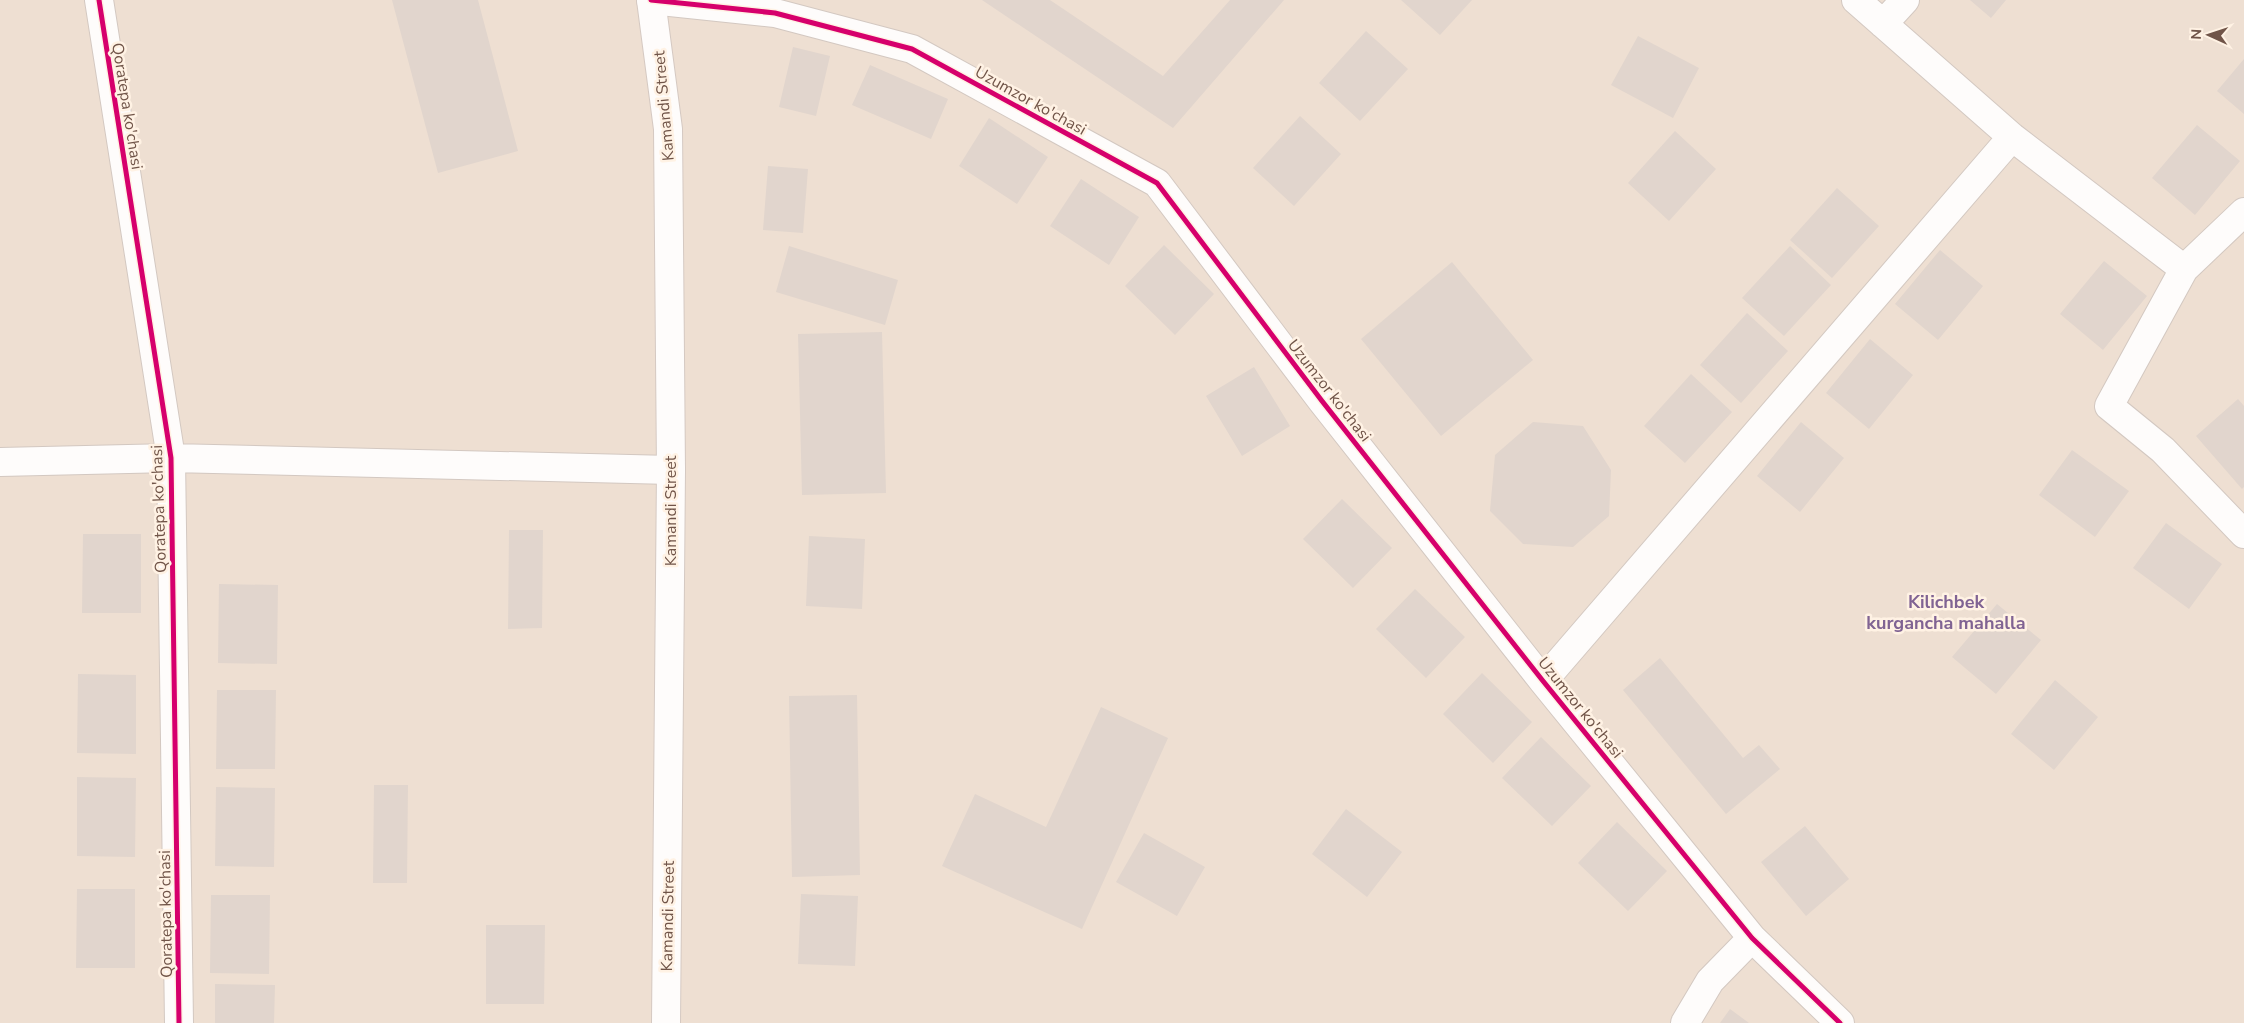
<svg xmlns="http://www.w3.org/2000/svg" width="2244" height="1023" viewBox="0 0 2244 1023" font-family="'Nunito Sans',sans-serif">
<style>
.residential{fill:#eedfd2}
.building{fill:#e1d5cd}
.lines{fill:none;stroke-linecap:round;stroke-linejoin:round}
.street-casing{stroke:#d3c8c1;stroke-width:30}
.secondary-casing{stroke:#d5c9c2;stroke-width:30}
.street{stroke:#fefcfb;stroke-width:28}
.secondary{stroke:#fefcfb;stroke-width:28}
.cycleway-casing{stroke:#fff2e4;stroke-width:8}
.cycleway{stroke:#d6006c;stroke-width:5}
.labels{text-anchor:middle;stroke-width:5;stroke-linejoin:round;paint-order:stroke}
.street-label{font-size:16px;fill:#705448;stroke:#fff2e4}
.neighbourhood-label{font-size:18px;font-weight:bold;fill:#806393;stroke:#fff2e4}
</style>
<rect width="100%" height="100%" fill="#f5ede5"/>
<path class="residential" d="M0,0H2244V1023H0Z"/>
<path class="building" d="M392,0H478L518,151L438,173Z
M982,0H1050L1163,76L1230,0H1284L1173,128Z
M1401,0H1472L1440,35Z
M1970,0H2006L1991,18Z
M1366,31L1408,69L1360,121L1319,83Z
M1638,36L1699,68L1673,118L1611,85Z
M793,47L830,56L816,116L779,107Z
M2244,59V114L2217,91Z
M870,65L948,99L931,139L852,105Z
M1300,116L1341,154L1294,206L1253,168Z
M989,118L1048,157L1017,204L959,166Z
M2197,125L2240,161L2195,215L2152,178Z
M1675,131L1716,169L1669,221L1628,183Z
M768,166L808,169L803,233L763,230Z
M1081,179L1139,217L1109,265L1050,226Z
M1837,188L1879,226L1832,278L1790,240Z
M1164,245L1214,294L1175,335L1125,286Z
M789,246L898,280L885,325L776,292Z
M1790,246L1831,285L1784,336L1742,298Z
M1940,250L1983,286L1938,340L1895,304Z
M2104,261L2147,296L2103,350L2060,314Z
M1452,262L1533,360L1441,436L1361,339Z
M1747,313L1788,351L1741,403L1700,365Z
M882,332L886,493L802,495L798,334Z
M1870,339L1913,375L1869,429L1826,393Z
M1254,367L1290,426L1242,456L1206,396Z
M1691,374L1732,412L1685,463L1644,426Z
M2238,399L2244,406V487L2242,489L2196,436Z
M1533,422L1583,426L1611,470L1609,516L1573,547L1523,544L1490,511L1495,455Z
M1801,422L1844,458L1800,512L1757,476Z
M2072,450L2129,491L2095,537L2039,495Z
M1342,499L1392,548L1353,588L1303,539Z
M2166,523L2222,564L2189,609L2133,568Z
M509,530H543L542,628L508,629Z
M83,534H141V613H82Z
M809,536L865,539L862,609L806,606Z
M219,584L278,585L277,664L218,663Z
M1415,589L1465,637L1426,678L1376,629Z
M1997,604L2041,640L1996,694L1952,657Z
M1660,658L1743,758L1759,745L1780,769L1726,814L1623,690Z
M1482,673L1532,722L1493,763L1443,714Z
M78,674L136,675V754L77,753Z
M2055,680L2098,717L2054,770L2011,734Z
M217,690H276L275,769H216Z
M857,695L860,875L792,877L789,696Z
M1101,707L1168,738L1082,929L942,866L975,794L1046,827Z
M1541,737L1591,786L1552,826L1502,778Z
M77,777L136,778L135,857L77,856Z
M374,785H408L407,883H373Z
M216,787L275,788L274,867L215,866Z
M1346,809L1402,852L1367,897L1312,854Z
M1617,822L1667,871L1628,911L1578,863Z
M1805,826L1849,879L1806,916L1761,862Z
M1144,833L1205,867L1177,916L1116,882Z
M77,889H135V968H76Z
M801,894L858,896L855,966L798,964Z
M211,895H270L269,974L210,973Z
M486,925H545L544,1004H486Z
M215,984L275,985L274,1023H215Z
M1730,1009L1749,1023H1720Z"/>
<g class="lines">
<defs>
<path id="street" d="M99,0L171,458L179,1023
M651,0L775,13L912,49L1157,183L1322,401L1543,681L1752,938L1840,1023
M1856,0L2012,137L2184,269
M1883,24L1905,0
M2244,212L2184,269L2109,406L2163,450L2244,534
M0,462L171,458L671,470
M1543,681L2012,137
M1685,1023L1710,981L1752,938"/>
<path id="secondary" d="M651,0L668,129L671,470L666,1023"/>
</defs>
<use href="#street" class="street-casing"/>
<use href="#secondary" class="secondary-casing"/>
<use href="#street" class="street"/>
<use href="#secondary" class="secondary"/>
<defs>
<path id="cycleway" d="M99,0L171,458L179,1023
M651,0L775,13L912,49L1157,183L1322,401L1543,681L1752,938L1840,1023"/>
</defs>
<use href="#cycleway" class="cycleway-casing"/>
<use href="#cycleway" class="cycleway"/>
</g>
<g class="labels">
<g class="street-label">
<text transform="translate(1031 100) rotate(29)" y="6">Uzumzor ko'chasi</text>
<text transform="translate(128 106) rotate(81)" y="6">Qoratepa ko'chasi</text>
<text transform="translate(663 106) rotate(-95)" y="6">Kamandi Street</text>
<text transform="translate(1330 390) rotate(52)" y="6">Uzumzor ko'chasi</text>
<text transform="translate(158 509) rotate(-92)" y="6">Qoratepa ko'chasi</text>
<text transform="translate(670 511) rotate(-90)" y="6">Kamandi Street</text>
<text transform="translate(1581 707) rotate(51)" y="6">Uzumzor ko'chasi</text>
<text transform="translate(165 914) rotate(-91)" y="6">Qoratepa ko'chasi</text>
<text transform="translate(667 916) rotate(-89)" y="6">Kamandi Street</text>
</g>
<g class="neighbourhood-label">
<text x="1946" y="608">Kilichbek<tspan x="1946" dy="21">kurgancha mahalla</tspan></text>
</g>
</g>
<g transform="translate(2209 35) rotate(273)" stroke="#fff2e4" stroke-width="4" paint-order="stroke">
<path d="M0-4L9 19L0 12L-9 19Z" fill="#705448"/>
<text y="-8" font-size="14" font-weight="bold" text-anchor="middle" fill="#705448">N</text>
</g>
</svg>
